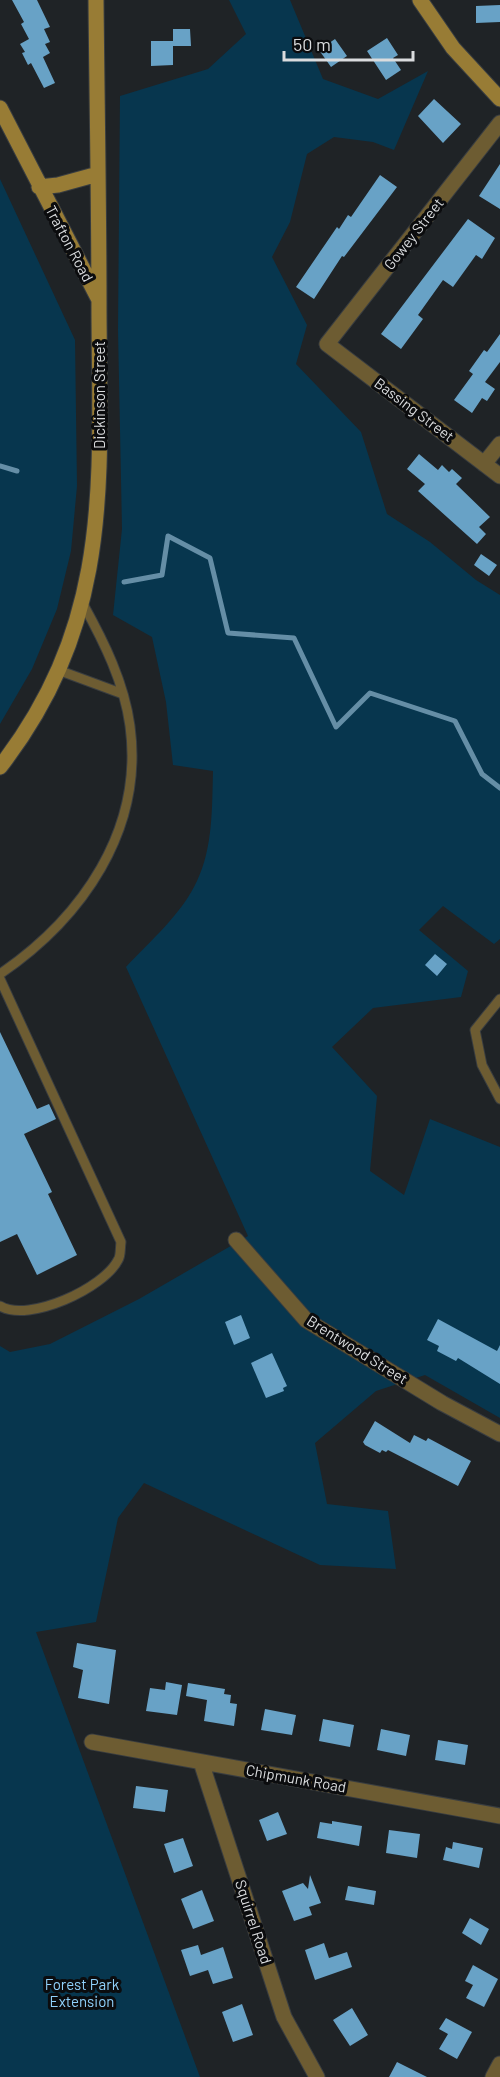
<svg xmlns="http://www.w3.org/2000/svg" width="500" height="2077" viewBox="0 0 500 2077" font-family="Barlow,sans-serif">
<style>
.green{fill:#07364e}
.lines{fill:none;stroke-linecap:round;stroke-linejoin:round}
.stream{stroke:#658ea6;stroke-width:5}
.building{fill:#68a2c6}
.lane-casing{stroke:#393d40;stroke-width:11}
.street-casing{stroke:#393d40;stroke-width:17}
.secondary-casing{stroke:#393d40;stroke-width:17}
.lane{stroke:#6d5c32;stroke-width:9}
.street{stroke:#6d5c32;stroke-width:15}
.secondary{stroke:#987c35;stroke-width:15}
.labels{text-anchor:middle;stroke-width:6;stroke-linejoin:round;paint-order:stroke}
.street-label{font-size:15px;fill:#dadcde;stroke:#0b0c0e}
.park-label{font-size:15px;fill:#90d1fb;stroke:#0b0c0e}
</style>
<rect width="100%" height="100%" fill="#1f2326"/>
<path class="green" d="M229,0H290L323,79L378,99L428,71L394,150L373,142L334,137L307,154L290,222L272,257L307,325L296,364L361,432L387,514L430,542L476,580L500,595V939L494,944L443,906L419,930L468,971L461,997L373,1008L332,1047L377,1096L370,1171L404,1195L430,1119L500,1147V1418L425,1375L376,1391L315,1443L327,1504L388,1511L396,1569L320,1565L144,1483L118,1518L96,1622L36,1632L200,2077H0V1346L10,1352L50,1344L139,1299L248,1236L126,967C150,941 182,914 197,881C213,847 212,808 213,771L173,765L166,702L152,637L113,615L122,529L118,330L120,96L208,69L246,34Z
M0,179L75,340L77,486L71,551L57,609L32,669L0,724Z"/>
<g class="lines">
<path class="stream" d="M0,466L17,471
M124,582L162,575L168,536L210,558L228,633L294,638L336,727L370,693L455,721L482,774L500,788"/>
</g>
<path class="building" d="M12,0H37L50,27L44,29L50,42L45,44L50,53L43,57L55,83L44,88L31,63L28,65L22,53L25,52L20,44L29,39L21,24L24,22Z
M500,5V22L476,23V6Z
M173,29H190L191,46H173Z
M387,38L398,55L393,58L401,70L386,80L367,51Z
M335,39L347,56L331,67L319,50Z
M151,41H173V65L151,66Z
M434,99L461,124L443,143L418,116Z
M500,164V209L479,196Z
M380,175L397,187L344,257L342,256L314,299L296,287L337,227L339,229L348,215L351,217Z
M468,219L495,238L482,259L476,255L453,287L443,280L418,315L423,319L401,349L381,334Z
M500,334V362L485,382L495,389L487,401L482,398L472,413L454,400L473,374L469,371L484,350L487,352Z
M419,454L438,470L442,465L449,472L452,469L462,478L456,484L490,517L479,527L486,534L477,544L418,491L425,484L407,469Z
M481,554L497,565L489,576L474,565Z
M435,954L447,964L437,976L425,965Z
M0,1032L37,1109L49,1104L56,1119L24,1134L52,1192L48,1194L77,1255L37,1275L17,1234L0,1242Z
M241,1315L250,1338L234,1345L225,1322Z
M438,1319L497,1351L500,1345V1384L458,1358L456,1361L437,1351L439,1346L427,1340Z
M272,1353L287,1386L283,1388L284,1391L266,1398L251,1363Z
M375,1421L410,1443L414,1435L426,1441L428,1438L471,1461L458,1486L388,1450L386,1452L382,1450L380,1453L365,1445L363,1442Z
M77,1643L116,1650L109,1704L78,1698L83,1670L73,1667Z
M166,1682L182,1685L177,1715L146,1711L150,1688L165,1690Z
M188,1683L225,1689L224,1694L231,1695L230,1703L237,1704L234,1726L204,1721L207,1700L186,1696Z
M265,1709L296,1715L292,1735L261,1730Z
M323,1719L354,1725L350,1747L319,1741Z
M381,1729L410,1735L406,1756L377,1750Z
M438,1740L468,1745L465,1765L435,1760Z
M136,1786L168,1790L165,1812L133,1808Z
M278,1812L287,1834L267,1841L259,1820Z
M332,1821L362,1826L359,1846L317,1838L320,1822L332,1824Z
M389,1830L420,1834L417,1858L386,1853Z
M183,1838L193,1866L174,1873L164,1844Z
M453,1842L483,1848L479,1868L443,1860L446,1847L452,1849Z
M310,1875L321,1903L309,1907L312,1915L294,1921L282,1891L303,1883L308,1889Z
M348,1886L376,1891L374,1905L345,1900Z
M202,1890L214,1921L193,1929L181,1899Z
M470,1918L489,1929L481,1945L462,1933Z
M324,1943L329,1958L347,1952L352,1967L315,1980L305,1950Z
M198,1945L201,1955L223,1947L233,1978L213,1984L208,1970L190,1976L181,1950Z
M473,1965L498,1979L484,2007L466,1998L473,1985L465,1981Z
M242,2004L253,2035L233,2042L222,2012Z
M352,2008L368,2035L350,2046L333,2020Z
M446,2018L472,2032L457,2059L439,2049L448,2034L439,2029Z
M397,2062L427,2077H389Z"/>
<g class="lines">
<defs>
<path id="lane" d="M58,670L123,694
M0,974C82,918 144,830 130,726C124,682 104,642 83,604
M0,979L121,1242C120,1248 121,1256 118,1260C104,1288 29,1323 0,1306
M500,999L475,1030L482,1065L500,1099"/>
<path id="street" d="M500,123L327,344L500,476
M484,464L500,444
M236,1240L306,1320L442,1403L500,1434
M92,1742L500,1816
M201,1762L284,2017L317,2077
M493,2077L500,2064"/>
<path id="secondary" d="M420,0L453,48L500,99
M0,108L98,298
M39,187L58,185L98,174
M0,767C112,622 100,486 99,313C99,209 97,104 96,0"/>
</defs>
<use href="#lane" class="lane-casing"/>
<use href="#street" class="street-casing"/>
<use href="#secondary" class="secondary-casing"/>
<use href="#lane" class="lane"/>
<use href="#street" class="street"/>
<use href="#secondary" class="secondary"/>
</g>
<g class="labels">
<g class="street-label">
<text transform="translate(414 234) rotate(-52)" y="5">Gowey Street</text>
<text transform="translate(69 244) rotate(62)" y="5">Trafton Road</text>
<text transform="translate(100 395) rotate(-90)" y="5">Dickinson Street</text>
<text transform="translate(414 410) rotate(37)" y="5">Bassing Street</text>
<text transform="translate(357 1350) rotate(32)" y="5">Brentwood Street</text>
<text transform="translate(296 1779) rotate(10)" y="5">Chipmunk Road</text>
<text transform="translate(253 1922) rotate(72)" y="5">Squirrel Road</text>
</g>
<g class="park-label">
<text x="82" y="1990">Forest Park<tspan x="82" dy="17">Extension</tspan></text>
</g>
</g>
<path d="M284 51v9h129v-9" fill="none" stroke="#dadcde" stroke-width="3"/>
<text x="293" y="51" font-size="18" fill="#dadcde" stroke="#0b0c0e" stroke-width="4.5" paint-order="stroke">50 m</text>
</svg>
